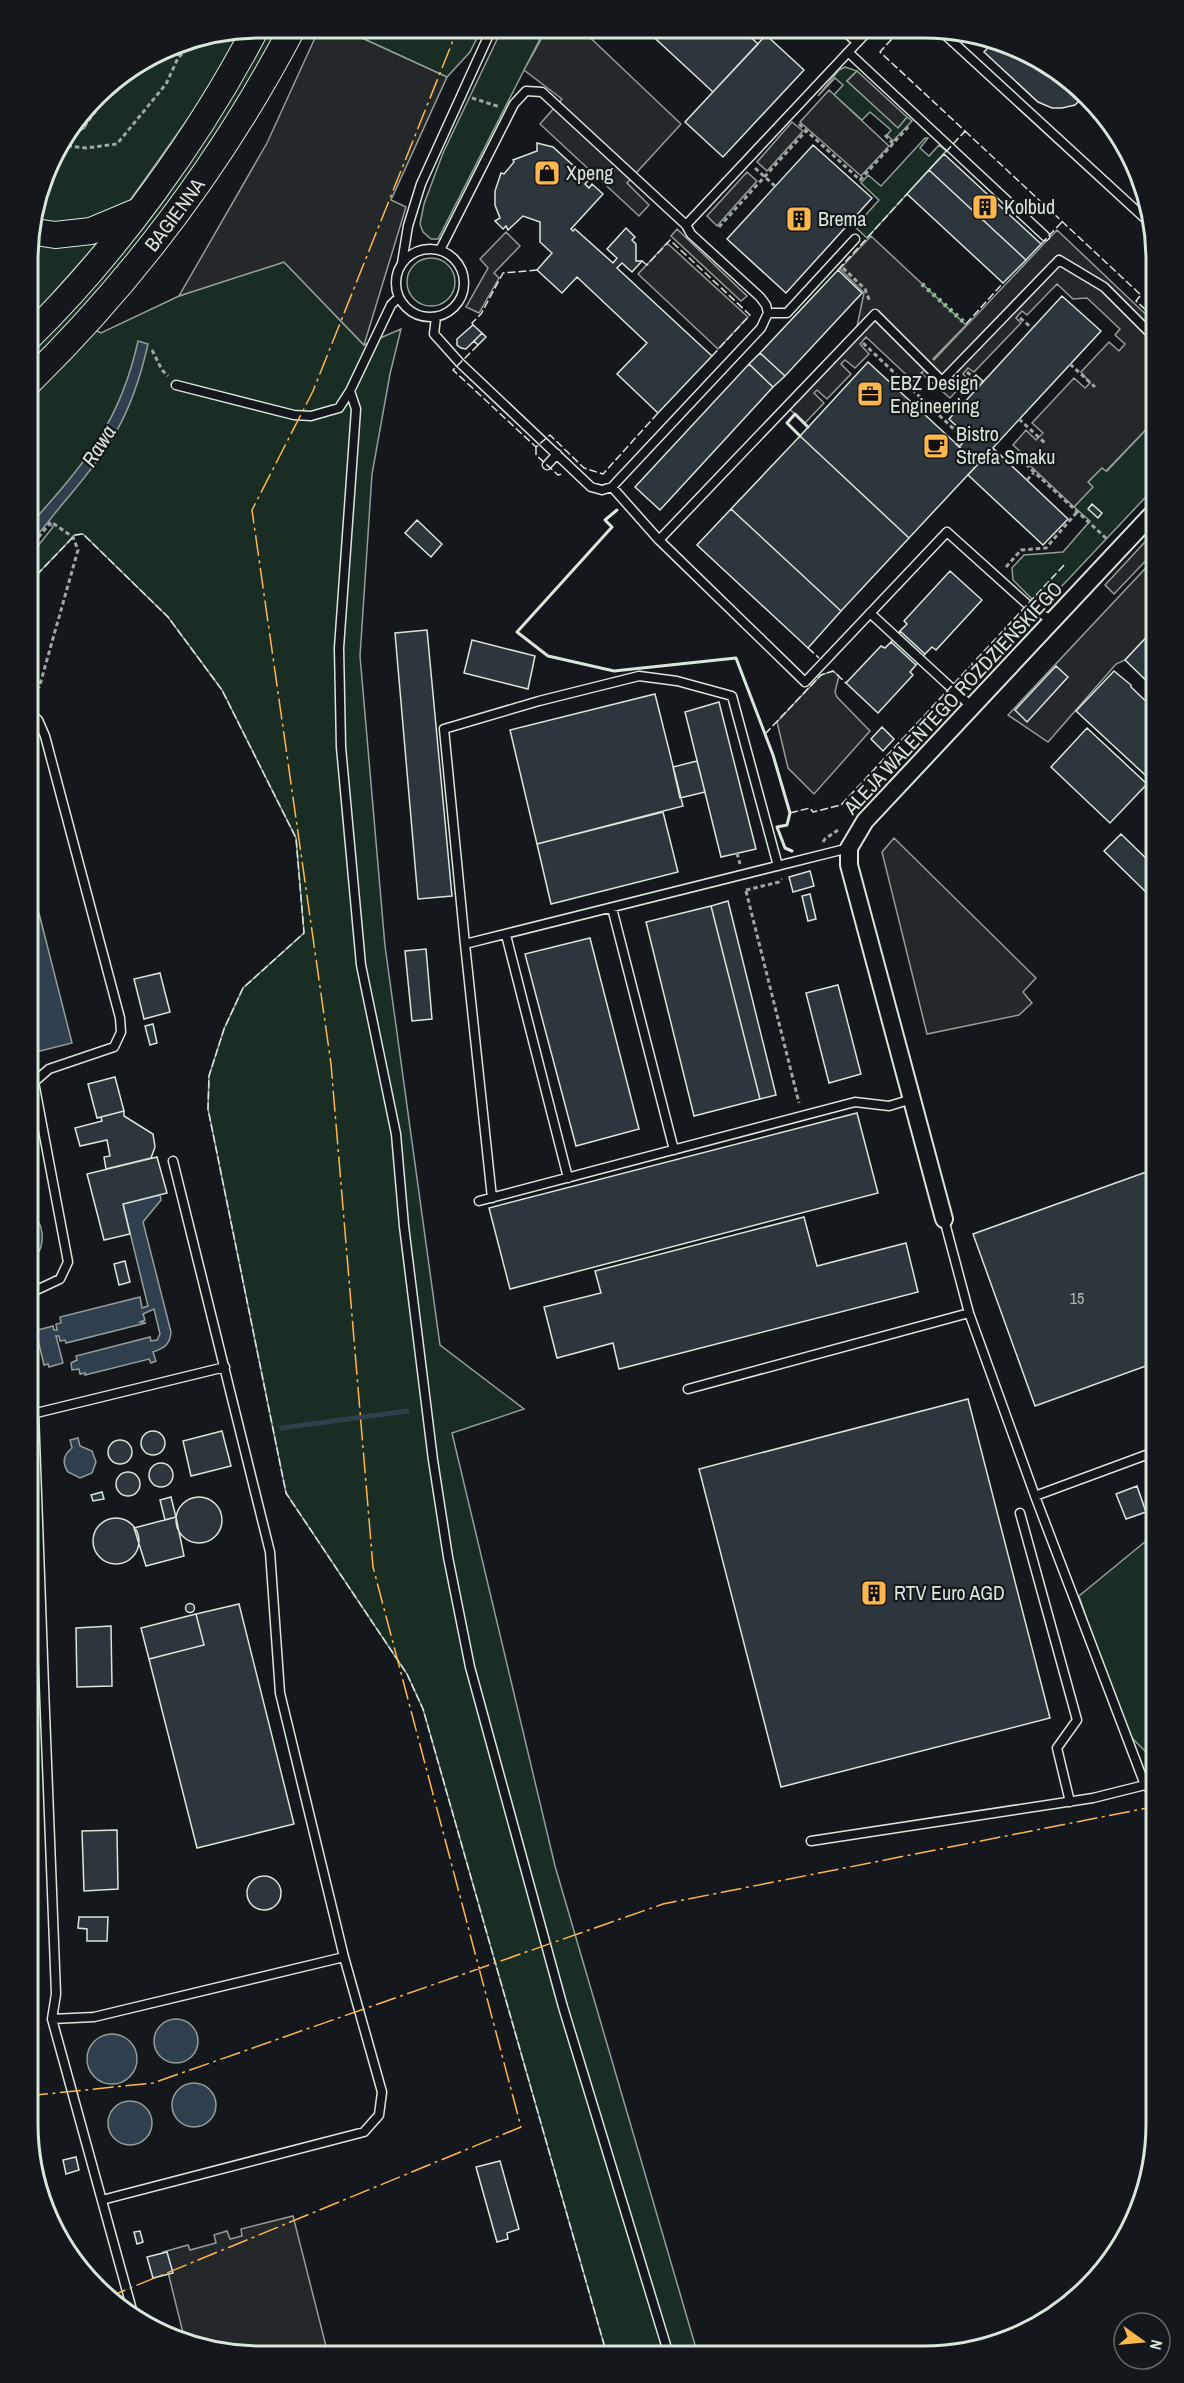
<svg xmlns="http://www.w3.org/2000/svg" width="1184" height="2383" viewBox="0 0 1184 2383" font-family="'Archivo Narrow',sans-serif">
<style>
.green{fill:#1a2d24;stroke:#939e99;stroke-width:1.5}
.parking{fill:#24282b;stroke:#939e99;stroke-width:1.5}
.water{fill:#2f3f4d;stroke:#939e99;stroke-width:1.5}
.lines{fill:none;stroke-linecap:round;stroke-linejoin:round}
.stream{stroke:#2f3f4d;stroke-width:5}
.building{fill:#2c363c;stroke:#d8e6dc;stroke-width:1.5}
.lane-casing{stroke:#d8e6dc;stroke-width:11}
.street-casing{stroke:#d8e6dc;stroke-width:20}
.primary-casing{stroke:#d8e6dc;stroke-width:28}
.path{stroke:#9da8a2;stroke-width:3;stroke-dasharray:4.5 3;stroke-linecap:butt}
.lane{stroke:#14181c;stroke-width:8}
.street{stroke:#14181c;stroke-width:16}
.primary{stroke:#14181c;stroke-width:26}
.hedge{stroke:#8ac095;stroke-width:4.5;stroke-dasharray:3 4.5;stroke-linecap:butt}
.fence{stroke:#d8e6dc;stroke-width:1.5;stroke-dasharray:8 3;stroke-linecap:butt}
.wall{stroke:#d8e6dc;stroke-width:3}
.power{stroke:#ffb74d;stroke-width:1.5;stroke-dasharray:21 4.5 3 4.5;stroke-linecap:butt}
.labels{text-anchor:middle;stroke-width:4.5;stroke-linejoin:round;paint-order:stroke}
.number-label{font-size:16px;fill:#adbab4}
.poi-label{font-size:20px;fill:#d8e6dc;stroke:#14181c;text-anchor:start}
.street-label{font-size:20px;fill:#d8e6dc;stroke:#14181c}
.water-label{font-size:21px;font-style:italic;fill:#d8e6dc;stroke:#14181c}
.rim{fill:none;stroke:#d8e6dc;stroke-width:3}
</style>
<rect width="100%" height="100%" fill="#14181c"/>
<path class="green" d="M269,27H280L216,137L129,257L29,366V351L54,326L250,62Z
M340,28H482L470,52L447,77Z
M502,29H545L438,239H431L423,232L420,224L424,204L443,153Z
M242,31L197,106L131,199L125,205L79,223L31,222L51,156L66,137L85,128L101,91L106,85L171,45Z
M845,67L857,71L847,81L898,127L907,117L912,121L893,141L887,135L891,130L870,112L862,120L834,95L843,85L835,78L818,96L839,70Z
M925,138H928L920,148L929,156L939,145L946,151L867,238L855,227L879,200L861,183L868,175L881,186Z
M29,239H101L29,320Z
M407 282a24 24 0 1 1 48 0a24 24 0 1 1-48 0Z
M284,262L364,345L401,329L390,374L372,474L360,656L385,946L440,1345L524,1409L452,1433L555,1866L698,2355H607L423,1709L407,1674L286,1493L208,1109L209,1076L224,1029L243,988L304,933L296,838L222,690L168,617L83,534L75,535L29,583V557L53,527L39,514L29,526V397L95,330L101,333L179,296Z
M1157,418V485L1046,603L1032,599L1013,580L1012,568L1024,555L1063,552L1090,521L1074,507L1092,487L1088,482L1102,467L1107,471Z
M1157,1532V1763L1124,1730L1079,1596Z"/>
<path class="parking" d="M320,27L340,28L447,77L391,200L406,207L364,345L284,262L179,296L267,143Z
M547,29H581L681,124L627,183L649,205L639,216L540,124L562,99L524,70Z
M857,71L907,117L898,128L847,81Z
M829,90L889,146L861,176L800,122Z
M792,122L803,131L767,171L757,162Z
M747,172L757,181L717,226L707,216Z
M677,229L747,296L741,301L671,236Z
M1057,230L1157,325V418L1106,471L1102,468L1088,482L1093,487L1074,507L1021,457L1023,454L1013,445L1026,430L1036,440L1043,433L1032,423L1074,378L1085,388L1090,383L1081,372L1109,342L1119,351L1125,344L1115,335L1120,329L1087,298L1073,299L1057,284L1027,315L1022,311L1016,318L1021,323L974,372L968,368L963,374L968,379L950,398L922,374L923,371L913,381L866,337L860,344L869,354L855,368L845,360L841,364L851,374L827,399L817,390L814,393L824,403L805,423L787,407L855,336L864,293L840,269L871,236L966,325L933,359L934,360Z
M506,232L520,246L494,273L499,278L479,313L466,307L488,268L480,259Z
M667,243L748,317L718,349L638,274Z
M1157,529V549L1114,594L1105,585Z
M1157,556V626L1125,660L1116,664L1048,742L1008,715Z
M833,671L839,676L835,692L837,697L870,731L814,794L788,768L777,722L821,675Z
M894,838L1036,978L1023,992L1032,1003L1019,1015L927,1034L882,852Z
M293,2216L328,2354H229L185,2341L163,2252L188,2245L190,2250L216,2243L214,2235L227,2231L230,2239L242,2236L241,2229Z"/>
<path class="water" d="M138,341L148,344C132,415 111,447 65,501C53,515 42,531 29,544V526C83,465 120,424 138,341Z
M28,870L72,1043L28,1054Z
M160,1195L161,1200L143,1222L171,1332C170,1344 165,1348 153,1352L156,1361L151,1363L149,1359L85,1375V1373L80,1374L79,1369L72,1370L71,1363L77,1360L76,1356L150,1337L151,1341L157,1340L160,1334L154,1309L143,1314L145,1320L140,1322L146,1323L66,1343L65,1340L60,1341L59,1336H56L63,1363L49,1367L48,1364L44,1365L38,1340L33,1341L30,1332L53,1326L54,1330H57L56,1324L61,1323L60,1317L140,1297L142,1308L148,1306L123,1204Z
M28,1211C47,1224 47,1250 28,1264Z
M78,1438L80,1446L92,1451L96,1462L92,1473L80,1478L68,1472C62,1463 63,1455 72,1448L70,1440Z
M154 2041a22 22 0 1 1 44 0a22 22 0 1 1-44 0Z
M87 2059a25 25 0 1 1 50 0a25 25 0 1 1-50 0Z
M172 2105a22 22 0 1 1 44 0a22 22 0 1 1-44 0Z
M108 2123a22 22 0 1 1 44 0a22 22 0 1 1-44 0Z"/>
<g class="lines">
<path class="stream" d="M282,1428L407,1411"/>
</g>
<path class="building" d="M645,29L743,30L758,44L713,92Z
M766,35L804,70L723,157L685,122Z
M995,40L1027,51L1078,84L1086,94L1075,105L1062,108H1052L1038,102L984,52Z
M1086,94L1115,127L1083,97Z
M537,143L553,147L589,180L585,184L589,188L592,184L603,194L571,229L573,231L575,229L613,263L617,258L607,249L626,228L635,237L632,240L636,244V261H642L632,272L622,263L617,268L712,356L658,413L617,374L647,343L577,277L562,293L537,270L552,253L540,242V222L523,216L508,230L506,226L503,229L495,221L500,218L495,205V191L501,173L504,174L514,162L513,160L537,151Z
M813,145L872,198L786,293L727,239Z
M944,154L1041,244L1026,260L929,170Z
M929,170L1026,260L1003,283L907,194Z
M838,270L862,293L785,376L760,353Z
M1062,296L1101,331L978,464L959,447L968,437L949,419Z
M473,325L482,333L466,349L461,348L457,345V339Z
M482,333L486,337L478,345L474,341Z
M760,353L785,376L773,387L749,364Z
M868,362L978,464L909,538L800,436Z
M749,364L773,387L660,510L635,487Z
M976,375L983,381L978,388L971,381Z
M965,434L968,437L959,447L956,444Z
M800,436L909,538L841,611L731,509Z
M993,448L1068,519L1043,545L968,475Z
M1092,504L1102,513L1098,518L1088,509Z
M731,509L841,611L808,648L697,545Z
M417,520L442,544L431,557L405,533Z
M950,571L982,600L936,650L932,647L925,654L900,631L907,624L904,621Z
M1156,627L1157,628V691L1125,660Z
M427,630L452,896L418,899L395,633Z
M900,631L925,654L916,665L891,642Z
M472,640L535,656L528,689L464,673Z
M891,642L916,665L910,672L913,675L878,713L846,683L881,646L885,648Z
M1056,666L1068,677L1027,722L1015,710Z
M1114,671L1131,685V687L1157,712V786L1076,711Z
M655,694L683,806L537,844L510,730Z
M719,702L756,849L721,857L685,712Z
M882,727L894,739L883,751L871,739Z
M1087,728L1147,784L1110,823L1051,767Z
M697,761L705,792L680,798L673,767Z
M663,812L678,872L551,904L537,844Z
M1121,834L1157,869V895L1153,899L1104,851Z
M810,871L814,886L793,892L789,877Z
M810,894L816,919L808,921L802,896Z
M728,901L776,1095L760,1099L711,906Z
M711,906L760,1099L694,1116L646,922Z
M590,938L639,1129L576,1146L525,954Z
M426,949L432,1019L412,1021L405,951Z
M160,973L170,1012L144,1019L134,979Z
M838,985L861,1074L829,1083L806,993Z
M153,1024L157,1043L150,1045L145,1026Z
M115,1077L124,1111L97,1118L88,1084Z
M124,1111V1116L153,1134L155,1147L151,1158L106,1169L104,1157L110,1156L107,1140L80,1146L75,1128L102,1121L101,1117Z
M857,1113L878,1193L510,1289L489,1208Z
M157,1157L167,1193L123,1204L130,1234L104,1240L87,1174Z
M1149,1171L1154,1186H1157V1362L1035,1406L973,1234Z
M804,1217L817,1266L906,1243L918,1292L619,1369L613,1343L557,1358L544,1307L601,1293L595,1271Z
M125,1261L130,1282L119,1285L114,1264Z
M968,1399L1050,1718L781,1787L699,1469Z
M222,1431L231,1466L191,1476L183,1441Z
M141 1443a12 12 0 1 1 24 0a12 12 0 1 1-24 0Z
M108 1452a12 12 0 1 1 24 0a12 12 0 1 1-24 0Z
M149 1475a12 12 0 1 1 24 0a12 12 0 1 1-24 0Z
M116 1484a12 12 0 1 1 24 0a12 12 0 1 1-24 0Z
M1137,1486L1146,1512L1126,1519L1116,1494Z
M102,1492L104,1499L93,1501L91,1495Z
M171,1497L176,1517L165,1520L160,1500Z
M176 1520a23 23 0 1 1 46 0a23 23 0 1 1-46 0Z
M176,1517L184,1556L146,1566L134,1528Z
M93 1541a23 23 0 1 1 46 0a23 23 0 1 1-46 0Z
M185.5 1608a4.5 4.5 0 1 1 9 0a4.5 4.5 0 1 1-9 0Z
M239,1604L294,1824L197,1848L149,1659L204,1645L196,1614Z
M196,1614L204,1645L149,1659L141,1628Z
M111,1626L112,1686L77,1687L76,1628Z
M117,1830L118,1889L84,1891L82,1831Z
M247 1893a17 17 0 1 1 34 0a17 17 0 1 1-34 0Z
M79,1917H108L107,1941H87V1929L78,1928Z
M76,2157L79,2170L66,2174L63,2160Z
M500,2161L519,2229L507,2233L508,2239L497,2242L476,2167Z
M140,2231L143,2242L137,2244L134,2232Z
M167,2252L173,2273L153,2278L147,2257Z"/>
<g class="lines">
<defs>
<path id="lane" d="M844,31L857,42
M941,31L1151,224
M848,52L1045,236
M396 283a34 34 0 1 1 68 0a34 34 0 1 1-68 0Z
M440,250L514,104L526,91L542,92L686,225L868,31
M402,263L408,226L421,184L492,28
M768,313H787L855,239
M436,317L434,334L460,363L591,487L602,490L612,487L761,328L768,313L766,305L760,297L691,234L686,225
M176,385L294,415L311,416L339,408L350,391L356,409L339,648L341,747L361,965L396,1134L404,1226L433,1460L448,1557L470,1667L563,2007L669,2355
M350,391L391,305L399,297
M547,465L557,454
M612,487L659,540
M870,613L972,707
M1052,621L1027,604L947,532L805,682L659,540L875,314L942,381L1059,260L1104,287L1157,340
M28,707V694
M778,866L732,696L677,681L639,676L539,701L444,729L465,944L849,848
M612,908L674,1150
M506,935L568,1178
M465,944L492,1198
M28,1107L38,1105
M479,1201L855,1102L889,1106L912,1099
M944,1219L969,1313L1035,1496L1145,1785L1157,1794
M28,1294L60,1279L68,1262L34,1082L49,1069L114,1047L121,1032L120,1018L45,736L38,720L28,711
M688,1389L969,1313
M28,1393L34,1413C42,1607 47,1800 56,1994L52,2019L134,2317
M28,1415L225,1367
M1035,1496L1157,1451
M1020,1513L1077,1720L1057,1748L1070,1802
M811,1841L1093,1798L1145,1785
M52,2019L94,2017L344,1957
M102,2200L364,2132L379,2115L382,2092L344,1957L280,1693L270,1552L173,1161"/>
<path id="street" d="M944,1219L849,865V848L865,821L1157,509"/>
<g id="primary">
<path d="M29,231L55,235L91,231L134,213"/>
<path d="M29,337C116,252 200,136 256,28"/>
<path id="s1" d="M29,382C135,278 224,159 293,27"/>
</g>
</defs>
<use href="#lane" class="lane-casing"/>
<use href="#street" class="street-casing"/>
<use href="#primary" class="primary-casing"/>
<path class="path" d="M178,56L180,43
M472,98L500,107
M799,124L860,180L909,126
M885,135L893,144
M65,138L83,128L104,100L111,82
M60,145L86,148L117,144L166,84L178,58L196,39
M755,168L775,186
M719,227L806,131
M843,268L865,289L870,302
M1020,318L1032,328
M863,343L960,435L954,442
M152,350L162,370L168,376
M1070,364L1095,387
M967,372L974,378
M890,383L897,375
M914,405L921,398
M1019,419L1045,443
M1009,449L1107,539
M1027,480L1034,472
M29,549L51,522L73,537L78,550L39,688
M1006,567L1021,550L1046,548L1077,512
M823,842L825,839L838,830
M737,853L740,864
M746,890L779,882L782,879
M746,891L799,1103"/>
<use href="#lane" class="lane"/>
<use href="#street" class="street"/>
<use href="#primary" class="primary"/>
<path class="hedge" d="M922,284L966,324"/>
<path class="fence" d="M899,31L880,52L965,131L944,154
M965,131L1141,295L1136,301L1157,320
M1041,244L1062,222
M642,261L647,265L670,240L750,315L712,356
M838,270L907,194
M966,324L1003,283
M473,325L472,323L481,314L503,273L537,270
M478,345L453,370L536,447L550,435L584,468L603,474L658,413
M536,447V455L558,475L563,474
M29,583L75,535L83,534L168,617L222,690L296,838L304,933L243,988L224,1029L209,1076L208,1109L286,1493L407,1674L423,1709L607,2355
M808,648L819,658
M765,734L821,675L833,671L846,683
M790,813L810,808L813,812L841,805L1066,563"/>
<path class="wall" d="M800,436L787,423L795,414L808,427
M617,510L605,520L612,527L517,632L548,656L614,671L736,658L773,755L790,813L787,825L777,827L785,848L792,851"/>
<path class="power" d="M27,2096L153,2083L663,1904L1157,1806
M106,2298L521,2127L373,1567L331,1064L252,510L313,391L458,28"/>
</g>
<defs>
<symbol id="shop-square" viewBox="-11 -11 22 22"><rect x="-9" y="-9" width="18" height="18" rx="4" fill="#ffb74d" stroke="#14181c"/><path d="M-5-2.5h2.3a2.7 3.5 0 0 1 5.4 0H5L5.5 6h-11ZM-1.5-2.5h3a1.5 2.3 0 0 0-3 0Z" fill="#111"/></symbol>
<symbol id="building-square" viewBox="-11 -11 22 22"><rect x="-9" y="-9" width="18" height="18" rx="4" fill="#ffb74d" stroke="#14181c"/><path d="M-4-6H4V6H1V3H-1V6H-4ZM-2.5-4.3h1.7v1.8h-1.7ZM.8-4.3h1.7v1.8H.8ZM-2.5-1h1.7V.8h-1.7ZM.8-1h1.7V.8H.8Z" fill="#111"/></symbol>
<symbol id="office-square" viewBox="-11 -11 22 22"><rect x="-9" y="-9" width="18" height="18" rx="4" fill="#ffb74d" stroke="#14181c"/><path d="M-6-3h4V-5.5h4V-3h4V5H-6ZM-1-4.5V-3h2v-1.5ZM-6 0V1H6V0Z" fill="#111"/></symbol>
<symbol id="cafe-square" viewBox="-11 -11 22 22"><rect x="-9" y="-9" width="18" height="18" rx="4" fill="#ffb74d" stroke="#14181c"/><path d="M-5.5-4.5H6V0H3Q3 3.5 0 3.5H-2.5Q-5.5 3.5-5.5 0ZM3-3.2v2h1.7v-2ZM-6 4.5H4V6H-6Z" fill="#111"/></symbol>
</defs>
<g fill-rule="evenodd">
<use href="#shop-square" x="532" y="158" width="30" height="30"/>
<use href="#building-square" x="970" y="192" width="30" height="30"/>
<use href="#building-square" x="784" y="204" width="30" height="30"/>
<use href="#office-square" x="855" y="379" width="30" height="30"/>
<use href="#cafe-square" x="921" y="431" width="30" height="30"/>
<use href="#building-square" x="859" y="1578" width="30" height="30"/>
</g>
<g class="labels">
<g class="number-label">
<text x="1077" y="1304">15</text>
</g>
<g class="poi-label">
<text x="566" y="180">Xpeng</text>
<text x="1004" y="214">Kolbud</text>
<text x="818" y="226">Brema</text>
<text x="890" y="390">EBZ Design<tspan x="890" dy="23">Engineering</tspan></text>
<text x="956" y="441">Bistro<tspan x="956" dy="23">Strefa Smaku</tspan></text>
<text x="894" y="1600">RTV Euro AGD</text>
</g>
<g class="street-label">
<text dy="7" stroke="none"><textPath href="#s1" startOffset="222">BAGIENNA</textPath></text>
<text transform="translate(953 698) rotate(-47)" y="7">ALEJA WALENTEGO ROŹDZIEŃSKIEGO</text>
</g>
<g class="water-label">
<text transform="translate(99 446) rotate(-58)" y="7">Rawa</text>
</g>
</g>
<path d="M0 0H1184V2383H0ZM260 38H924A222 222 0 0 1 1146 260V2124A222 222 0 0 1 924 2346H260A222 222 0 0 1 38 2124V260A222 222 0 0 1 260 38Z" fill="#14181c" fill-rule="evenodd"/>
<path class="rim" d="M260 38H924A222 222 0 0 1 1146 260V2124A222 222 0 0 1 924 2346H260A222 222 0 0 1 38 2124V260A222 222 0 0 1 260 38Z"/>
<g transform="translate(1142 2341) rotate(105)"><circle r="28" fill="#14181c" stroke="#626a69" stroke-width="1.5"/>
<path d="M0-4.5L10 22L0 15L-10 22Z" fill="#ffb74d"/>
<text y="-9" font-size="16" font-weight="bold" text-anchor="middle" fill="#d8e6dc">N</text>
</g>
</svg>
